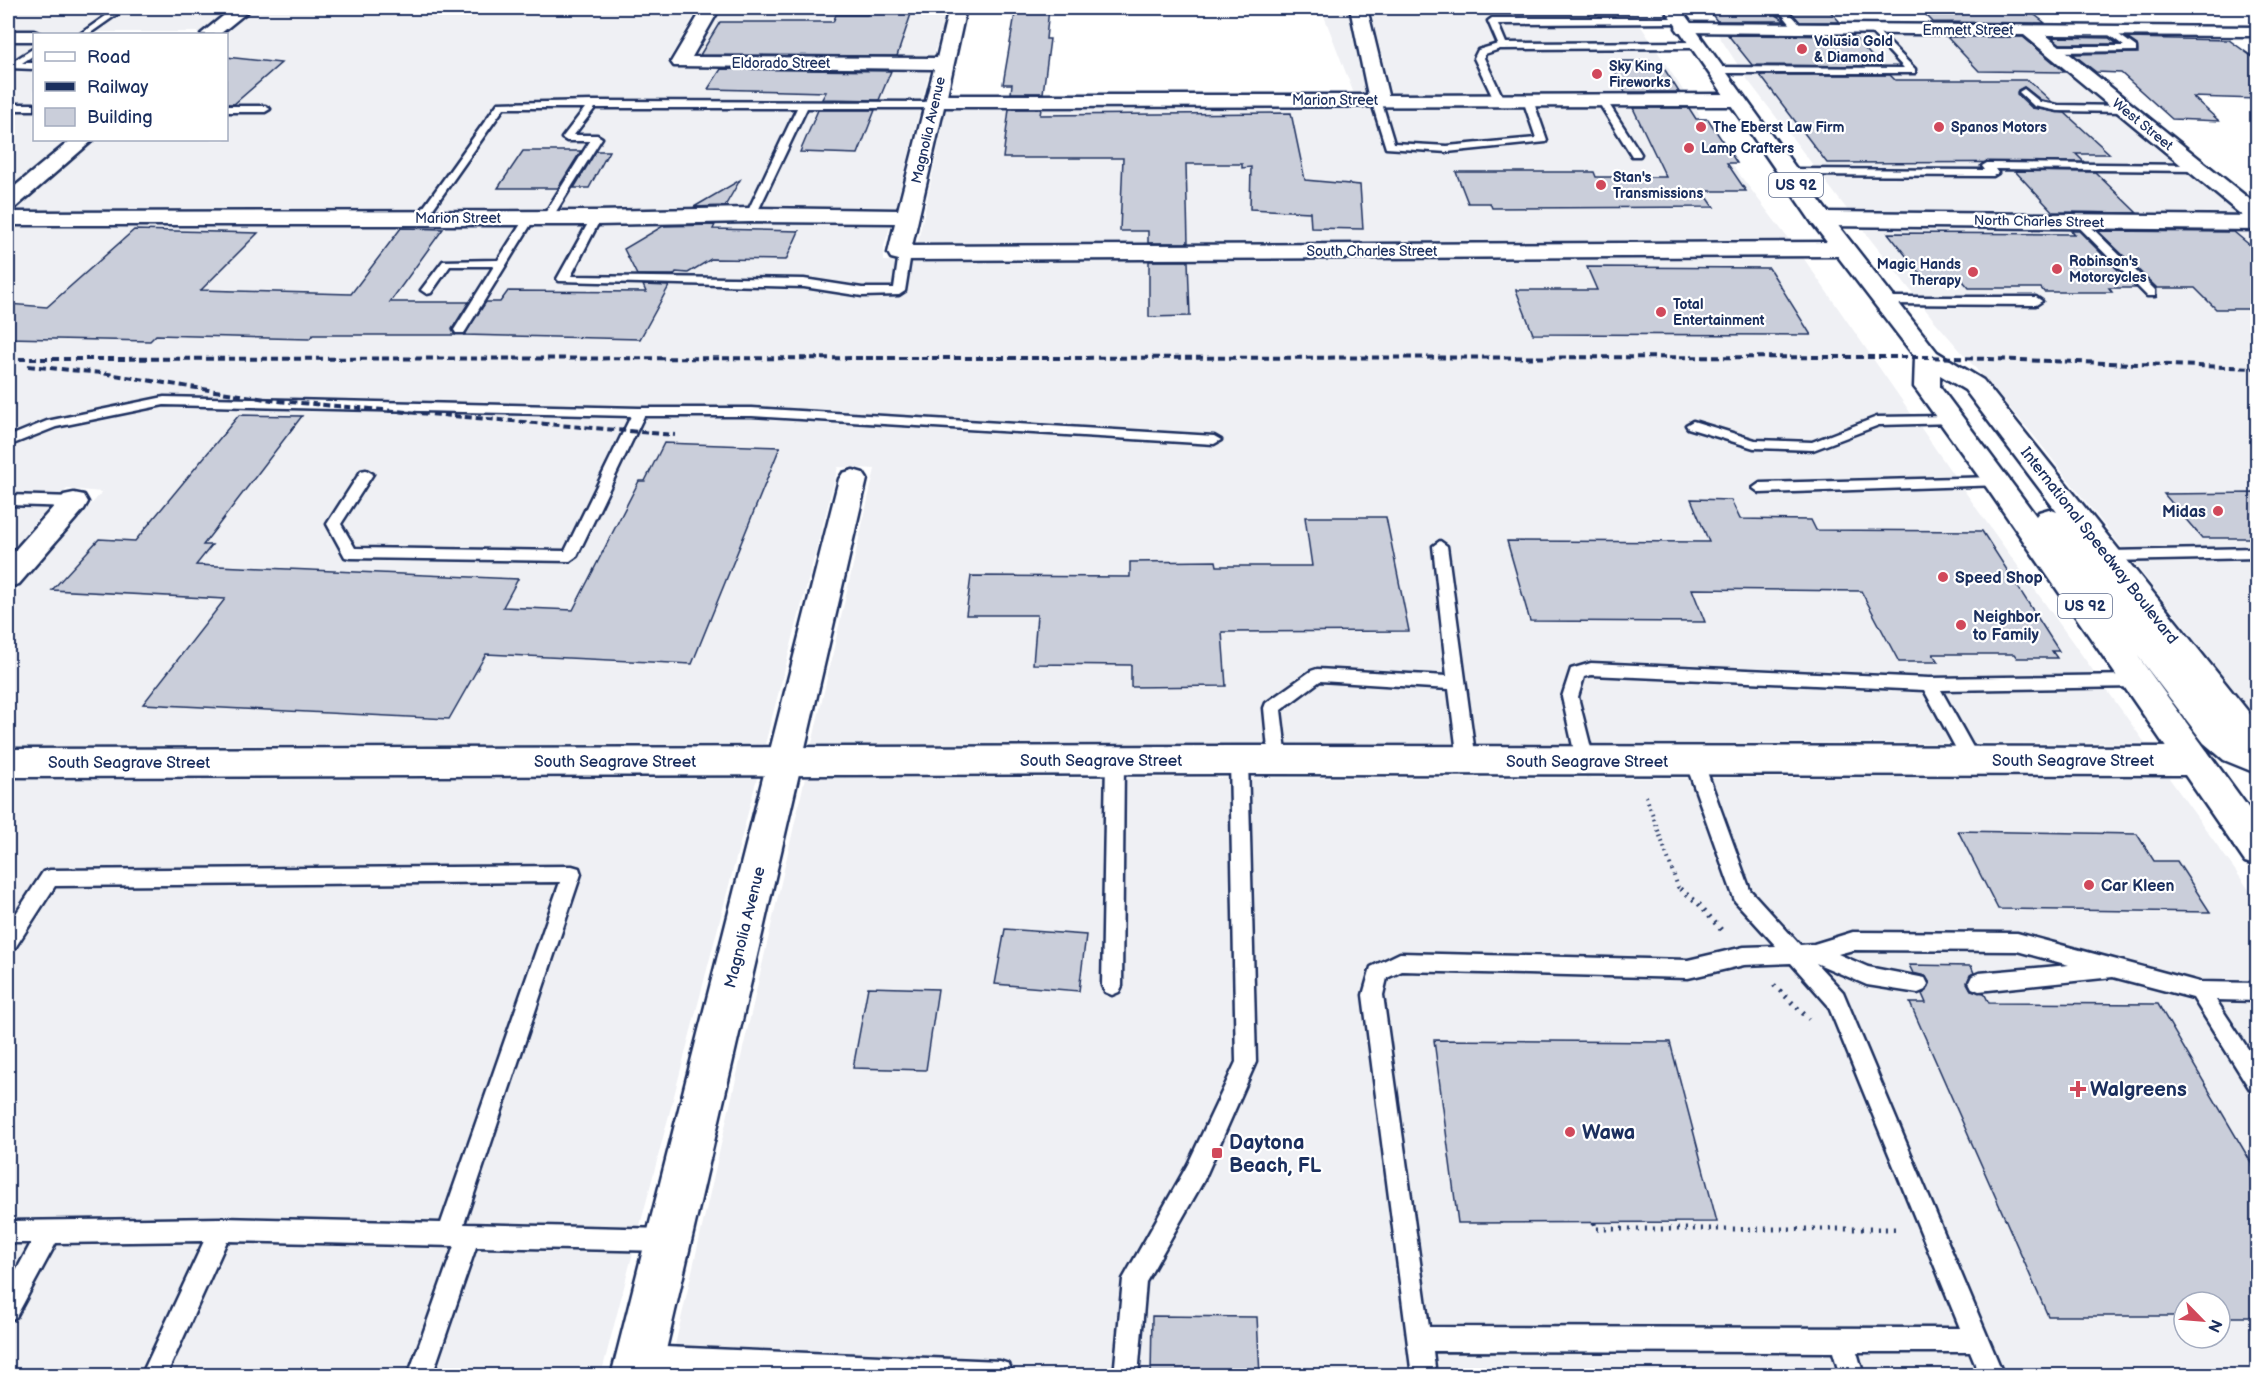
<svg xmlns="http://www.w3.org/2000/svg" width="2265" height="1383" viewBox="0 0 2265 1383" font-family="'Balsamiq Sans',sans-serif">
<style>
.built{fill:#eff0f4;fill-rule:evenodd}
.building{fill:#caceda;stroke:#1b2f5e;stroke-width:1.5}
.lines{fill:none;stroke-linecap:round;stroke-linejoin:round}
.service-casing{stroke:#1b2f5e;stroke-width:5}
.minor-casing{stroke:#1b2f5e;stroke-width:5}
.tertiary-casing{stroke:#1b2f5e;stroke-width:5}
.primary-casing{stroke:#1b2f5e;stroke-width:5}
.path-far1{stroke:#1b2f5e;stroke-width:4;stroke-dasharray:1.5 4.5;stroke-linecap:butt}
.path{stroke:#1b2f5e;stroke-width:5;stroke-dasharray:2 6;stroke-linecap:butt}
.service{fill:#fff;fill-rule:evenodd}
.minor{fill:#fff;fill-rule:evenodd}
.tertiary{fill:#fff;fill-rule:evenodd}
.primary{fill:#fff;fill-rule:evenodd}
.rail{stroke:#1b2f5e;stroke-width:4;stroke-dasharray:7 4;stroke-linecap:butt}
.poi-dot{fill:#d1495b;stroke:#fff;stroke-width:2}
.labels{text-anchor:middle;stroke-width:4.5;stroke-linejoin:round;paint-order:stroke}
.far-street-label{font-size:14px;fill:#1b2f5e;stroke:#fff}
.far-poi-label{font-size:14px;font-weight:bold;fill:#1b2f5e;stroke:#fff;text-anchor:start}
.shield{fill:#fff;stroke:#5f6d8e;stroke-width:1.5}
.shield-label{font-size:15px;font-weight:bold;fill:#1b2f5e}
.poi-label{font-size:16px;font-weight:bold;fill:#1b2f5e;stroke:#fff;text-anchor:start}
.street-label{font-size:16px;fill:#1b2f5e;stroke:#fff}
.near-poi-label{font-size:20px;font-weight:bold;fill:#1b2f5e;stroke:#fff;text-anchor:start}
</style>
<rect width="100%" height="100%" fill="#fff"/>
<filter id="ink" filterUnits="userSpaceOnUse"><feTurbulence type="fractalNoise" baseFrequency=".0167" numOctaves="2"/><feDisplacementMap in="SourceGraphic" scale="12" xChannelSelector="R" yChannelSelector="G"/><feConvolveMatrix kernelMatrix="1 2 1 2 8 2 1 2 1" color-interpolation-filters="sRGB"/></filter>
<g filter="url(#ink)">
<path class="built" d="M8,8H231L201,32H8Z
M254,8H699L668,61L678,67L930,69L895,210L10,212L97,140H226V34H222Z
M723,8H946L933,59L695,57Z
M1321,8H1347L1365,94H1354Z
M1370,8H1629L1686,95L1391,94Z
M1717,33L2023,35L2241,216L1849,212L1747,79Z
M8,41H34V140H70L8,190Z
M1693,105L1736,170L1790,241L917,246L947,107Z
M750,222L891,224L884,246V261L1802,256L1977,509L2145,743L812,744L875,469L838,467L765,744L8,746V600L102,492L67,489L8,554V226L594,225Z
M1860,226L2257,230V719L2034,436L1933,319Z
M757,778L601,1375H8V780Z
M805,778H2169L2257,901V1375L668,1376ZM2184,1302H2220V1338H2184Z"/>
<path class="building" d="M872,8H913L897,56L700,55L720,22H833L836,15H867Z
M1016,8H1049L1046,39H1050L1043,93H1011L1012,84H1003Z
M1707,8H1766L1785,21H1717Z
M1784,8H1827L1840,22H1800Z
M1919,8H2026L2045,23L1933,22Z
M1728,35L1853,36L1881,66L1752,65Z
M1947,37H2023L2065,72L1979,71Z
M2052,37L2109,38L2117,44H2060Z
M2127,38L2229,40L2258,61V99L2193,97L2219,121L2172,119L2121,73L2096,72L2073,54L2138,53L2137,45Z
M226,57L281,63L234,104H226Z
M1610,61H1649L1655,70H1665L1679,92H1625Z
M721,69L891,71L879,100L822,99L826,92L708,89Z
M1760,75H1890L1895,80H2028L2052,102L2041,100L2024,87L2018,90L2017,94L2032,108L2065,113L2110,154H2076L2084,162L1827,163Z
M1633,108H1689L1696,119H1708L1737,163H1727L1746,191H1703L1714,207L1492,208L1490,203H1468L1456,172H1594L1596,177H1666Z
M1009,109H1041L1040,115L1291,113L1305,180L1360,185L1363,229L1311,228L1310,212L1250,209L1251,167L1242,168V164H1186L1188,243H1148V231H1120L1123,158H1003Z
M818,110H875L858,154L800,152Z
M523,151H581L558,188H498Z
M596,151H609L589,188H574Z
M2015,171L2095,172L2137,213L2053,212Z
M740,180L725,206L694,207Z
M715,225L713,229L799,231L786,260L711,259L688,273L676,272L674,275H637L624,249L663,226Z
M401,228L443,229L390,302H469L452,329L455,335H313L309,339L156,335L150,341L8,338V304L47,307L134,230L258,233L201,290L351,294Z
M2071,231H2079L2136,288H2109L2112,292H2044L2041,288H1969L1963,281H1926L1888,233L2074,234Z
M2098,231L2234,232L2258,252V309H2216L2195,288H2157Z
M1149,261H1188L1190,316L1149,317Z
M1587,267L1769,268L1811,335L1533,334L1516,290H1597Z
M643,285L669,286L640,339L464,335L486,302H500L508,291L646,292Z
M239,415L302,416L203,545H212L196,565L518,579L503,607L573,610L639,481H645L664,443L780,447L692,664L486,654L449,719L143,704L225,599L52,590L99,539L135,541Z
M2258,493V538H2202L2164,494Z
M1691,499L1731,500L1740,519L1811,520L1816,530L1982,531L2059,651H2052L2057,658H2017L2014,654H1933L1938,662H1899L1861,591L1692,589L1705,622L1530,621L1507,541L1709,542Z
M1305,517H1386L1409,631L1222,632L1226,686L1131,687V665L1033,664L1037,615H966L971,576L1130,577V562L1216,561L1217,566H1312Z
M1958,831L2137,834L2154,861H2177L2210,912L1998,909Z
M1005,929L1086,935L1079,991L995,984Z
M1909,965L1971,966L1974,973L1970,975L1967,983L1971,990L1984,993L1989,1003L2158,1004L2258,1174V1317H2220V1302H2184V1316H2048L1910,1003H1926L1922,994L1927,991L1930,983L1925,976L1913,973Z
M868,987L938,989L926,1070L853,1068Z
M1434,1040L1670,1042L1717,1222L1458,1223Z
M1152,1316L1257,1317L1260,1376H1151Z"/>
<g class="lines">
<defs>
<path id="service" d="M117,8H126L89,34H80Z
M1768,8C1786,6 1793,15 1803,29L1796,31L1783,15Z
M1492,18H1680L1684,21L1683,23L1498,24L1506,43L1697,42L1701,45L1697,48L1500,49L1485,54L1484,58L1504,100L1499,103L1494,100L1474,58L1478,50L1498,44L1488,21Z
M1873,26L1915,69V73H1714L1709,70L1714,67L1904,68L1870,31V27Z
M2108,27L2136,47V51L2053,52L2048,49L2053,46H2124L2105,32V28Z
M34,48V55L22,63H34V69L9,68V64Z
M2024,89L2040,102L2058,105L2126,106L2131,109L2126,112L2058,111L2034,106L2019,92Z
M1528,97L1533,100L1547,140L1546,142L1447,152L1386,148L1371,100L1376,97L1381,100L1394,143L1447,146L1536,138L1523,100Z
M1599,98H1605L1641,154L1640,156H1632L1597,100Z
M593,101L934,102L939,105L934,108H807L756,215L751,218L746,215L797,108H595L574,135H597L602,138L552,218L547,221L542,218L590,141H567L562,138L585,108H504L425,220H417L416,218L498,103Z
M8,104H34V110H8Z
M226,106H265L270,109L265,112H226Z
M1987,163L2197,165L2202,168L2197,171L1995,169L1998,173L1993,176L1786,175L1781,172L1786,169L1985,170L1982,166Z
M530,215L535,218L466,330L464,333H456L454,330L494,266H450L431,293L427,294L421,290L443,261L498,260L526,216Z
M596,215L601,218L571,276L804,279L862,288H894L899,253L905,250L911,253L905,291L899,295L862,296L804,287L559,281L557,279L591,218Z
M2079,218L2083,219L2155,290V296H2147L2075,223L2073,221Z
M1884,297H2036L2042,301L2036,305L1880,304L1878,301Z
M164,397L639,408H752L1214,436L1221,440L1214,444L752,416H644L577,556L570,561L350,558L345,557L327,524L361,471L366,470L373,474L341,524L355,548L565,551L631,416L164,405L56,427L8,446V437L47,421Z
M1950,416L1955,417L1957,420L1955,423L1879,425L1813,450L1754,448L1688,428L1686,425L1693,421L1755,440L1812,442L1877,417Z
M1997,477L2004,482L2002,485L1760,493L1753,488L1760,483Z
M8,495L74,497L81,502L74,507L8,505Z
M1440,541L1447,546L1476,761L1473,766L1467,768L1461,766L1458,761L1449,689L1320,681L1281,710L1287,760L1284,765L1278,767L1272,765L1269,760L1264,708L1266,703L1311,671L1317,669L1447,676L1433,546Z
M2258,548V558L2109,561L2102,556L2109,551Z
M1591,663L1929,678L2138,675L2144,677L2146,681L2144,685L2138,687L1941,690L1980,760L1977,765L1971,767L1965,765L1924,690L1591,675L1584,677L1578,697L1594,760L1591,765L1585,767L1579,765L1576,760L1562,697L1571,669Z
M1115,753L1121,755L1124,760L1122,986L1119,992L1112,995L1105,992L1102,986L1106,760L1109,755Z
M1239,753L1245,755L1248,760L1256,1062L1204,1180L1146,1282L1138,1376H1114L1123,1279L1188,1164L1236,1062L1230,760L1233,755Z
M1694,754L1700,756L1703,761L1750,890L1800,945L1814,944L1853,932L2017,933L2199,982L2258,983V1001L2216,1000L2258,1064V1094L2251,1091L2193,998L2113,977L1979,991L1972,988L1969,982L1972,976L1979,973L2069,965L2017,951L1853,950L1838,954L1868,967L1925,978L1928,984L1925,990L1918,993L1867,985L1816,963L1843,992L2004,1376H1980L1970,1352H1857L1864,1376H1840L1833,1352L1433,1351L1436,1376H1412L1363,995L1371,967L1400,953L1688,960L1744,947L1776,946L1735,901L1685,761L1688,756ZM1791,963L1828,1005L1960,1328L1429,1327L1383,995L1387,978L1402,971L1688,978L1744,965Z
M572,866L579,868L581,874L464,1224L666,1229L674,1232L677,1240L674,1248L666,1251L476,1247L432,1376H408L454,1246L227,1241L166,1376H141L204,1241L56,1243L16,1317L8,1321V1286L31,1243H8V1221L221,1218L441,1223L560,882L55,886L15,948L8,950V926L43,872L50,870Z
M641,1346L1000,1361L1009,1364L1012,1373L1011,1376H769L641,1370L632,1367L629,1358L632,1349Z"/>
<path id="minor" d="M703,8H720L692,57L937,58L949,8H966L947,95H1368L1350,8H1367L1388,95L1735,94L1742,96L1745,100L1742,104L1735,106L944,107L912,246L1844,242L1852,244L1855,249L1852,254L1844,256L899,260L891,258L888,253L895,223L751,222L596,225H8V212L596,211L751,208L898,210L934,69L674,66L671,62Z
M1685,23L2258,27V35L2252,36L2046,35L2258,206V223L2250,222L2024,35L1679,32L1676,28L1679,24Z
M8,31H34L42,34H34V41H8Z
M853,470L863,473L867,479L660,1376H611L839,479L843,473Z
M74,493L84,495L88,502L84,509L19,584L8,587V558L64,495Z"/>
<path id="tertiary" d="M233,8H252L220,34H201Z
M71,140H93L16,207L8,208V192Z
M1821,212L2258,216V230L1821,226L1813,224L1810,219L1813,214Z
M1239,746L2195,747L2207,751L2212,761L2207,771L2195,775L1239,774L8,777V749Z"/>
<path id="primary" d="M1664,8H1680L1829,214L1937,352L1983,380L2258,724L2256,773L2224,760L2204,743L2137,655L2258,821V866L2245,862L1987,488L1918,392L1914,387L1915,357L1813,224ZM1940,375L1965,390L2057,512L2049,509L2039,512L2036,516L1940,387Z"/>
</defs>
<use href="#service" class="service-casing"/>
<use href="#minor" class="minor-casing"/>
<use href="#tertiary" class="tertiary-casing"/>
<use href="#primary" class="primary-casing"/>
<path class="path-far1" d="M1646,796L1678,887L1682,890"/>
<path class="path" d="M1680,889L1698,903L1723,932
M1774,985L1809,1019
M1594,1223L1595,1229H1895"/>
<use href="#service" class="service"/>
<use href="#minor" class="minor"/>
<use href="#tertiary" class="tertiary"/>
<use href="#primary" class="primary"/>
<path class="rail" d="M8,359L1928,357L2258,368
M28,366L102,373L278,401L675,435"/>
</g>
</g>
<g class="poi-dot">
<circle cx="1802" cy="49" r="6"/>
<circle cx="1597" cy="74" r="6"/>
<circle cx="1701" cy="127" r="6"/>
<circle cx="1939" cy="127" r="6"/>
<circle cx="1689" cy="148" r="6"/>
<circle cx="1601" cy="185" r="6"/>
<circle cx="2057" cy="269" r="6"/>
<circle cx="1973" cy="272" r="6"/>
<circle cx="1661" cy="312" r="6"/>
<circle cx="2218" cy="511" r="6"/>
<circle cx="1943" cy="577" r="6"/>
<circle cx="1961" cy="625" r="6"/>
<circle cx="2089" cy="885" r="6"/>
<path d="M2075 1080h6v6h6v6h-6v6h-6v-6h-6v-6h6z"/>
<circle cx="1570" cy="1132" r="6"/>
<rect x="1211" y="1147" width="12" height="12" rx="3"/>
</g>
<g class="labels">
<g class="far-street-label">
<text x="1968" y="35">Emmett Street</text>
<text x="781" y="68">Eldorado Street</text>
<text x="1335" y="105">Marion Street</text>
<text transform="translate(2143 124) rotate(39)" y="5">West Street</text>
<text transform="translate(928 130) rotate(-77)" y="5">Magnolia Avenue</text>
<text x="458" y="223">Marion Street</text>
<text transform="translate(2039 221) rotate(1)" y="5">North Charles Street</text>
<text x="1372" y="256">South Charles Street</text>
</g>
<g class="far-poi-label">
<text x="1814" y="46">Volusia Gold<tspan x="1814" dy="16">&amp; Diamond</tspan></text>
<text x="1609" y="71">Sky King<tspan x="1609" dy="16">Fireworks</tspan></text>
<text x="1713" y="132">The Eberst Law Firm</text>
<text x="1951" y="132">Spanos Motors</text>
<text x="1701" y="153">Lamp Crafters</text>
<text x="1613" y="182">Stan's<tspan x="1613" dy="16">Transmissions</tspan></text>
<text x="2069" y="266">Robinson's<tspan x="2069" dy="16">Motorcycles</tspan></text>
<text x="1961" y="269" text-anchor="end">Magic Hands<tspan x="1961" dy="16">Therapy</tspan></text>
<text x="1673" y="309">Total<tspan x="1673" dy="16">Entertainment</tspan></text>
</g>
<g class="shield">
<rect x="1769" y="173" width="54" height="24" rx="4.5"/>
<rect x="2058" y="594" width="54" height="24" rx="4.5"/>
</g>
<g class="shield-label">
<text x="1796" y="190">US 92</text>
<text x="2085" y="611">US 92</text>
</g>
<g class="poi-label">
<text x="2206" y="517" text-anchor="end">Midas</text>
<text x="1955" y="583">Speed Shop</text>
<text x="1973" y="622">Neighbor<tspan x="1973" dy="18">to Family</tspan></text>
<text x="2101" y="891">Car Kleen</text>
</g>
<g class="street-label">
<text transform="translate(2100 545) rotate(52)" y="6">International Speedway Boulevard</text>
<text x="1101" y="766">South Seagrave Street</text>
<text x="2073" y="766">South Seagrave Street</text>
<text x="615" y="767">South Seagrave Street</text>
<text x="1587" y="767">South Seagrave Street</text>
<text x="129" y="768">South Seagrave Street</text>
<text transform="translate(744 927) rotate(-76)" y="6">Magnolia Avenue</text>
</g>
<g class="near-poi-label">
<text x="2090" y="1096">Walgreens</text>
<text x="1582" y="1139">Wawa</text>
<text x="1229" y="1149">Daytona<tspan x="1229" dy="23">Beach, FL</tspan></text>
</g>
</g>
<rect width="2265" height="1383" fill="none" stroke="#fff" stroke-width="30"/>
<rect x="15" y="15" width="2235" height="1353" fill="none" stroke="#1b2f5e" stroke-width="2" filter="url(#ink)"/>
<rect x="33" y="33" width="195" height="108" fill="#ffffff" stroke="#a4acbf" stroke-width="1.5"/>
<rect x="45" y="52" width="30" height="9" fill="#ffffff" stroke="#a4acbf" stroke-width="1.5"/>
<text x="87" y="63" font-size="18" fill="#1b2f5e">Road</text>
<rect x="45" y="82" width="30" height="9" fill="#1b2f5e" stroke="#a4acbf" stroke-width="1.5"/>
<text x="87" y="93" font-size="18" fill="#1b2f5e">Railway</text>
<rect x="45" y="108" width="30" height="18" fill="#caceda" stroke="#a4acbf" stroke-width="1.5"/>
<text x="87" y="123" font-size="18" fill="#1b2f5e">Building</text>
<g transform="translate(2202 1320) rotate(115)"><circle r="28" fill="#ffffff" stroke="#a4acbf" stroke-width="1.5"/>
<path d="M0-4.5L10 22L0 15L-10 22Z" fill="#d1495b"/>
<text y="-9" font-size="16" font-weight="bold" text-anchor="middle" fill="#1b2f5e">N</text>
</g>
</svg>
